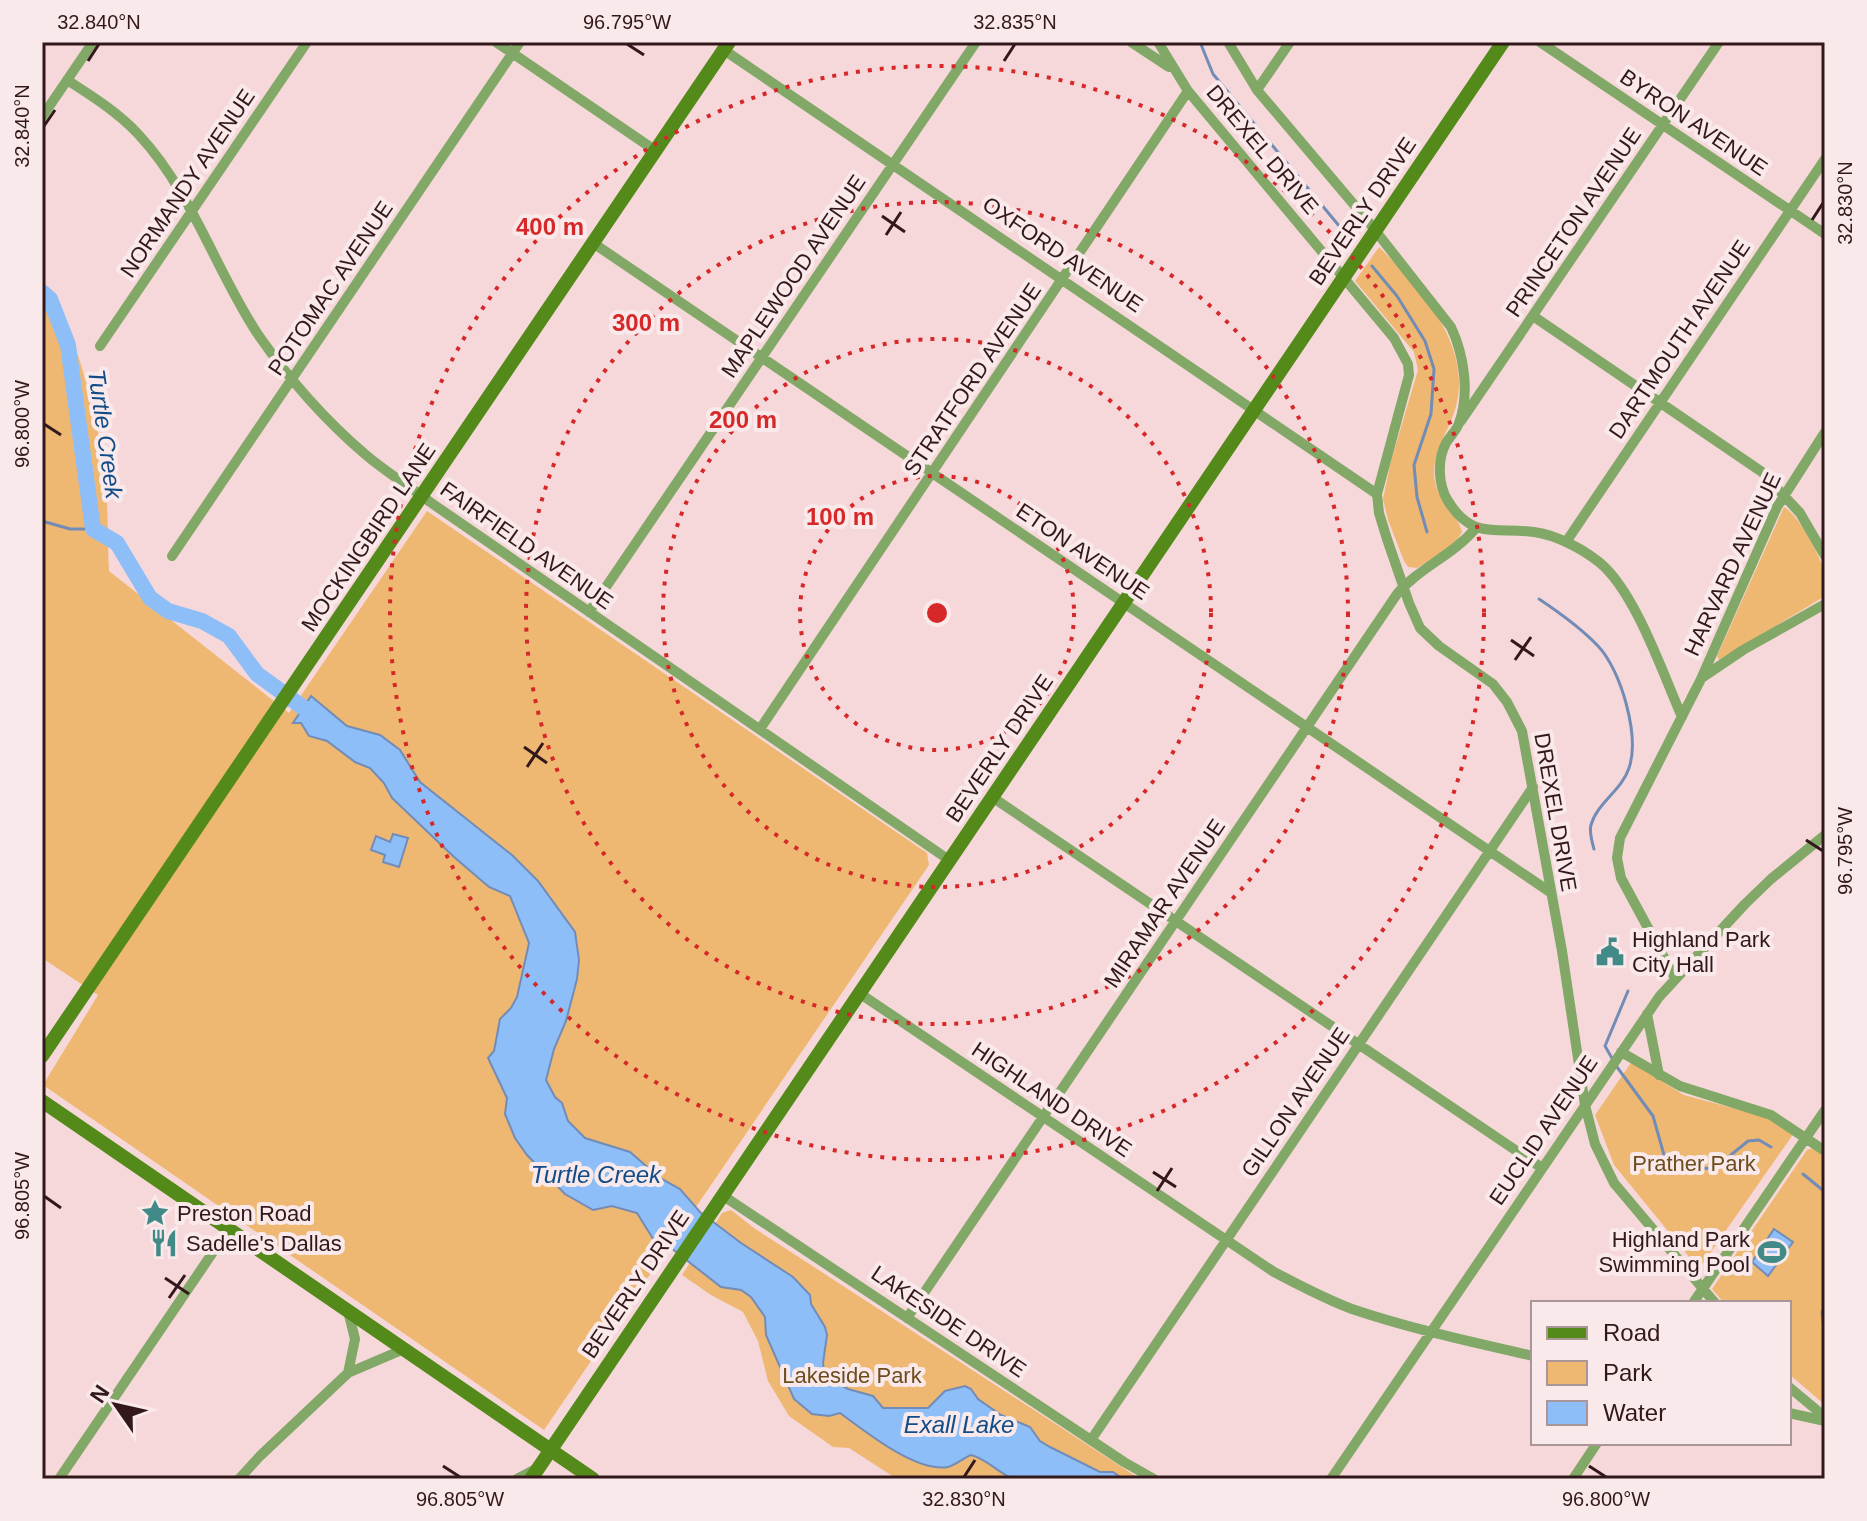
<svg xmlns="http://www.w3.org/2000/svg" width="1867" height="1521" viewBox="0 0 1867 1521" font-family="Arial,sans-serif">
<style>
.green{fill:#eeb872}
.water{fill:#8dbef8;stroke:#728cb6;stroke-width:2}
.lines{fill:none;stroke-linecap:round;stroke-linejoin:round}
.stream{stroke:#728cb6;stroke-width:3}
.river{stroke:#8dbef8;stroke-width:16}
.street{stroke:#82a867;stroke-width:10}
.secondary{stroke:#538a19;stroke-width:14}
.ticks{fill:none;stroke:#33181b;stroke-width:3}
.ring{fill:none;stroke:#d62828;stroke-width:4;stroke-dasharray:4 8}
.labels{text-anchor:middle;stroke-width:8;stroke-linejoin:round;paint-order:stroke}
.street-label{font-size:22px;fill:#33181b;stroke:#f9e9ea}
.poi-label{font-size:22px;fill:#33181b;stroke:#f9e9ea;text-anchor:start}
.park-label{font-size:22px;fill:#6d4c1d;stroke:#f9e9ea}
.water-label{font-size:24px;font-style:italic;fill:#114c88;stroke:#f9e9ea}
.centre{fill:#d62828;stroke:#f9e9ea;stroke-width:4}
.ring-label{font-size:24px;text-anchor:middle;font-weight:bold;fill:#d62828;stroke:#f9e9ea;stroke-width:8;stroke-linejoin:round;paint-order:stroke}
.neatline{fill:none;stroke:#33181b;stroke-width:3}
.ticks-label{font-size:20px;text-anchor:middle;fill:#33181b}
</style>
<rect width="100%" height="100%" fill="#f7d8da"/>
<path class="green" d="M1379,247C1418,285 1470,342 1457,402C1452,427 1435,445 1434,472C1434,501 1456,509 1462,532C1453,549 1432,559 1417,568L1408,567L1404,561L1388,520L1383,499L1391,461L1418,370L1414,352L1355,281Z
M42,287C74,314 98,423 104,466C109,500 107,537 109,571L289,713L427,511L927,853L929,865L544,1430L43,1085L98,995L42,958Z
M1784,507C1798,514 1822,558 1825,575C1826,581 1825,589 1825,596L1719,660L1717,656Z
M1635,1057L1666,1084L1684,1095L1770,1118L1794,1133L1699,1269L1614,1165L1595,1115Z
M1813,1148L1825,1157V1405L1789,1374V1303H1724L1712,1289L1807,1150Z
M731,1210L754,1228L1140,1479H897L849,1448L833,1447L789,1416L768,1381L758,1341L743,1312L711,1295L682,1275L722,1213Z"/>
<path class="water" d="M311,696L347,726L380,735L400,750L420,782L512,855L538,881L575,932L579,960L577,979L566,1021L554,1049L546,1080L555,1097L562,1103L568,1121L585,1138L630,1152L660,1178L680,1189L700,1212L741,1243L793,1277L810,1295L811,1304L825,1327L827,1335L823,1363L825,1377L848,1389L873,1396L883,1408H928L945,1391L965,1386L971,1389L978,1399L1001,1415L1030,1427L1040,1441L1050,1447L1100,1472H1113L1123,1479H1013C997,1472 987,1459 971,1455C963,1458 956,1465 948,1467C916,1473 865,1431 840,1413L829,1416L812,1414L794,1399L766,1335L765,1317L751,1297L741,1290L721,1287L671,1248L655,1242L637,1213L612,1206L593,1210L565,1194L527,1155L515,1138L505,1114L507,1098L488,1058L494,1051L500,1019L511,1008L517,997L529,943L510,896L489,887L454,857L392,798L384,783L370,768L355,762L327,741L309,736L301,723H293Z
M393,834L408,838L399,867L383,862L385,855L371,850L376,836L390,842Z
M1774,1229L1793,1242L1768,1276L1752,1262Z"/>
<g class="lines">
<path class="stream" d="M1200,42L1213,74L1350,239
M1372,266L1397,296L1425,341L1434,369L1431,414L1414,465L1417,497L1427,532
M42,521L70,529H93
M1539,599C1560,613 1581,628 1598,646C1621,670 1640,736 1629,768C1622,790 1597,803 1591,825C1589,832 1592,842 1594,849
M1613,1060L1605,1046L1628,991
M1617,1067L1653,1116L1664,1155L1673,1163L1691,1169L1715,1168L1748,1141L1759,1140L1771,1147
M1803,1174L1825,1192
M1825,1305L1822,1312L1825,1338"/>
<path class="river" d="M42,292L50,299L68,345L93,529L117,543L150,598L168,611L202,621L229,636L257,674L319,719"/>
<path class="street" d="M496,42L656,151
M1131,42L1169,67
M1158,42L1188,91L1394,338L1408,364L1409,375L1377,494L1379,513L1387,539L1409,603L1420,628L1439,646L1493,684L1507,702L1522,731L1562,951L1585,1105L1595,1144L1614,1183L1715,1303
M1228,42L1257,90L1367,220L1451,327C1464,355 1470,393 1459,423C1457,430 1450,436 1446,443C1437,460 1438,485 1448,501C1472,540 1496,527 1534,532C1556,535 1581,548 1599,562C1635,591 1663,674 1682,717
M1540,42L1825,234
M724,50L1377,494
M67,80C92,96 119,113 139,135C192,192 215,269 257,333C288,378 325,420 366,455C386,472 409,486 430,502L949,860
M1257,90L1290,42
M42,117L93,42
M593,243L1550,892
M1533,316L1762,472L1800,513L1825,556
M100,346L307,42
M1461,421L1719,42
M1566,542L1825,159
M172,556L520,42
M589,612L976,42
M1703,677L1743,650L1825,604
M760,729L1188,91
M992,797L1542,1168
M1675,978L1621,878L1617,858L1620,838L1701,679L1777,507L1825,432
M859,993L1274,1272C1299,1285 1325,1299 1352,1309C1411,1329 1473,1342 1533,1356
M1647,1014L1659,1075
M1621,1052L1680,1086L1771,1115L1825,1151
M722,1195L1124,1462L1154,1479
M1693,1303L1825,1110
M907,1318L1397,594C1419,568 1453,555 1475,529
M348,1373L355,1339L348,1311
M1789,1387L1825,1417
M1789,1413L1825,1421
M1091,1440L1533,787
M59,1479L228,1230
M239,1479L260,1456L348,1373L404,1349
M517,1479L534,1470
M1331,1479L1659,997L1745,904L1771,879L1825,835
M1573,1479L1597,1443"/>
<path class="secondary" d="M42,1056L729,42
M42,1101L593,1479
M531,1479L1503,42"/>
</g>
<path class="ticks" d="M627,44L644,55M88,61L99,44M1004,61L1015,44M44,126L55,110M882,216L905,232M1812,220L1823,203M886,235L901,212M44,424L61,435M1511,640L1534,656M1515,660L1531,637M524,747L547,763M527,767L543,743M1806,840L1823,851M1153,1172L1176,1187M1157,1191L1172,1168M44,1196L61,1208M165,1278L189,1294M169,1298L185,1275M443,1466L460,1477M1589,1466L1606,1477M964,1477L975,1460"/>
<g class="ring">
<circle cx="937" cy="613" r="137"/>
<circle cx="937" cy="613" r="274"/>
<circle cx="937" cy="613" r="411"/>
<circle cx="937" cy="613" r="547"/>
</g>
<defs>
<symbol id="civic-bare" viewBox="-9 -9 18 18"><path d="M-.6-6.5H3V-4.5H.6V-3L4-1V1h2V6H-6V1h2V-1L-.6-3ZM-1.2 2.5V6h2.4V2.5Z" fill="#428a88" stroke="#f9e9ea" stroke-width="2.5" paint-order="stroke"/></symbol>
<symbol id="sight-bare" viewBox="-9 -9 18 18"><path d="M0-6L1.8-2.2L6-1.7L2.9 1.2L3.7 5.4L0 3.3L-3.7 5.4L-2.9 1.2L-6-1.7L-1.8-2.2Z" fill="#428a88" stroke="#f9e9ea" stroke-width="2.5" paint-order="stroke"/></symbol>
<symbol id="restaurant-bare" viewBox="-9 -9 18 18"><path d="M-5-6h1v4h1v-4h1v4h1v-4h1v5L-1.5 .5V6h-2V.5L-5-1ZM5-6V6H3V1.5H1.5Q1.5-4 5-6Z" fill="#428a88" stroke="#f9e9ea" stroke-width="2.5" paint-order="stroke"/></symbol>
<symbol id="stadium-bare" viewBox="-9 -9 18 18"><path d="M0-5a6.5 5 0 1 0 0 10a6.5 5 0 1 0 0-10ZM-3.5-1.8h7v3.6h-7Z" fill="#428a88" stroke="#f9e9ea" stroke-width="2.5" paint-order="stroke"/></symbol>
</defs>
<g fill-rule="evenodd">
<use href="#civic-bare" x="1590" y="932" width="40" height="40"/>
<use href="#sight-bare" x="135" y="1193" width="40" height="40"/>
<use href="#restaurant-bare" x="144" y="1223" width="40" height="40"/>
<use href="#stadium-bare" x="1752" y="1232" width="40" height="40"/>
</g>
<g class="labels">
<g class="street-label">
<text transform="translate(1694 122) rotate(34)" y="8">BYRON AVENUE</text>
<text transform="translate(1263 149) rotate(50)" y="8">DREXEL DRIVE</text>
<text transform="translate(187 183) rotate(-56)" y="8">NORMANDY AVENUE</text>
<text transform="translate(1362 211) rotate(-56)" y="8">BEVERLY DRIVE</text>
<text transform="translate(1573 222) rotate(-56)" y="8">PRINCETON AVENUE</text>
<text transform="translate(1063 254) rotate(34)" y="8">OXFORD AVENUE</text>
<text transform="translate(793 276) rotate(-56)" y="8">MAPLEWOOD AVENUE</text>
<text transform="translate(330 288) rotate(-56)" y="8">POTOMAC AVENUE</text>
<text transform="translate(1679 339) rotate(-56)" y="8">DARTMOUTH AVENUE</text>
<text transform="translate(972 379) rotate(-56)" y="8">STRATFORD AVENUE</text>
<text transform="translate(368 537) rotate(-56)" y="8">MOCKINGBIRD LANE</text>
<text transform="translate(527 545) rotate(35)" y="8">FAIRFIELD AVENUE</text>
<text transform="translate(1083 551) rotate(34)" y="8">ETON AVENUE</text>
<text transform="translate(1732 564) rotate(-65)" y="8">HARVARD AVENUE</text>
<text transform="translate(999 748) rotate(-56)" y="8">BEVERLY DRIVE</text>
<text transform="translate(1556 812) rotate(80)" y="8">DREXEL DRIVE</text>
<text transform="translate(1164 903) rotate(-56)" y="8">MIRAMAR AVENUE</text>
<text transform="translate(1052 1099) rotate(34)" y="8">HIGHLAND DRIVE</text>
<text transform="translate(1295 1102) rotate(-56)" y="8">GILLON AVENUE</text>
<text transform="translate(1543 1130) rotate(-56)" y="8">EUCLID AVENUE</text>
<text transform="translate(635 1284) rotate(-56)" y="8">BEVERLY DRIVE</text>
<text transform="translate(949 1321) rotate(34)" y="8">LAKESIDE DRIVE</text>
</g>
<g class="poi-label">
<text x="1632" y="947">Highland Park<tspan x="1632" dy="25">City Hall</tspan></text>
<text x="177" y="1221">Preston Road</text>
<text x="1750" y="1247" text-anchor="end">Highland Park<tspan x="1750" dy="25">Swimming Pool</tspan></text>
<text x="186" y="1251">Sadelle's Dallas</text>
</g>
<g class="park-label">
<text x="1694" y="1171">Prather Park</text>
<text x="852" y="1383">Lakeside Park</text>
</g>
<g class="water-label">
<text transform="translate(105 434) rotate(82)" y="8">Turtle Creek</text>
<text x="596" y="1183">Turtle Creek</text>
<text x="959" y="1433">Exall Lake</text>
</g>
</g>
<circle cx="937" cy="613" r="12" class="centre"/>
<g class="ring-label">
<text x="550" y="235">400 m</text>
<text x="646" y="331">300 m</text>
<text x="743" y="428">200 m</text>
<text x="840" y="525">100 m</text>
</g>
<rect width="1867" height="1521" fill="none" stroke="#f9e9ea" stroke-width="88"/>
<rect x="1531" y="1301" width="260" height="144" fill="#f9e9ea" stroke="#aa9597" stroke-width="2"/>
<rect x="1547" y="1327" width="40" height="12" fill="#538a19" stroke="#aa9597" stroke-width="2"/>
<text x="1603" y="1341" font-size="24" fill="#33181b">Road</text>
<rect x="1547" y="1361" width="40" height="24" fill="#eeb872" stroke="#aa9597" stroke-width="2"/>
<text x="1603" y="1381" font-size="24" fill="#33181b">Park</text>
<rect x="1547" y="1401" width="40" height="24" fill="#8dbef8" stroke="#aa9597" stroke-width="2"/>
<text x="1603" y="1421" font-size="24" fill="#33181b">Water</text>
<g transform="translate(116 1405) rotate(304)" stroke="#f9e9ea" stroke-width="6" paint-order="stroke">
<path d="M0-6L14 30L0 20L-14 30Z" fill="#33181b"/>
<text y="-12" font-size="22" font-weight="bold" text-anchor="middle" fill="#33181b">N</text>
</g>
<rect x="44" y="44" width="1779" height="1433" class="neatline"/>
<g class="ticks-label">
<text x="99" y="29">32.840°N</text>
<text x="627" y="29">96.795°W</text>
<text x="1015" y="29">32.835°N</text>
<text transform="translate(22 126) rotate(-90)" y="7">32.840°N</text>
<text transform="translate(1845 203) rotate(-90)" y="7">32.830°N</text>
<text transform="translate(22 424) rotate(-90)" y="7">96.800°W</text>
<text transform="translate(1845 851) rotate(-90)" y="7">96.795°W</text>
<text transform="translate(22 1196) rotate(-90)" y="7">96.805°W</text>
<text x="460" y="1506">96.805°W</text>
<text x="964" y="1506">32.830°N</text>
<text x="1606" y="1506">96.800°W</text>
</g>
</svg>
